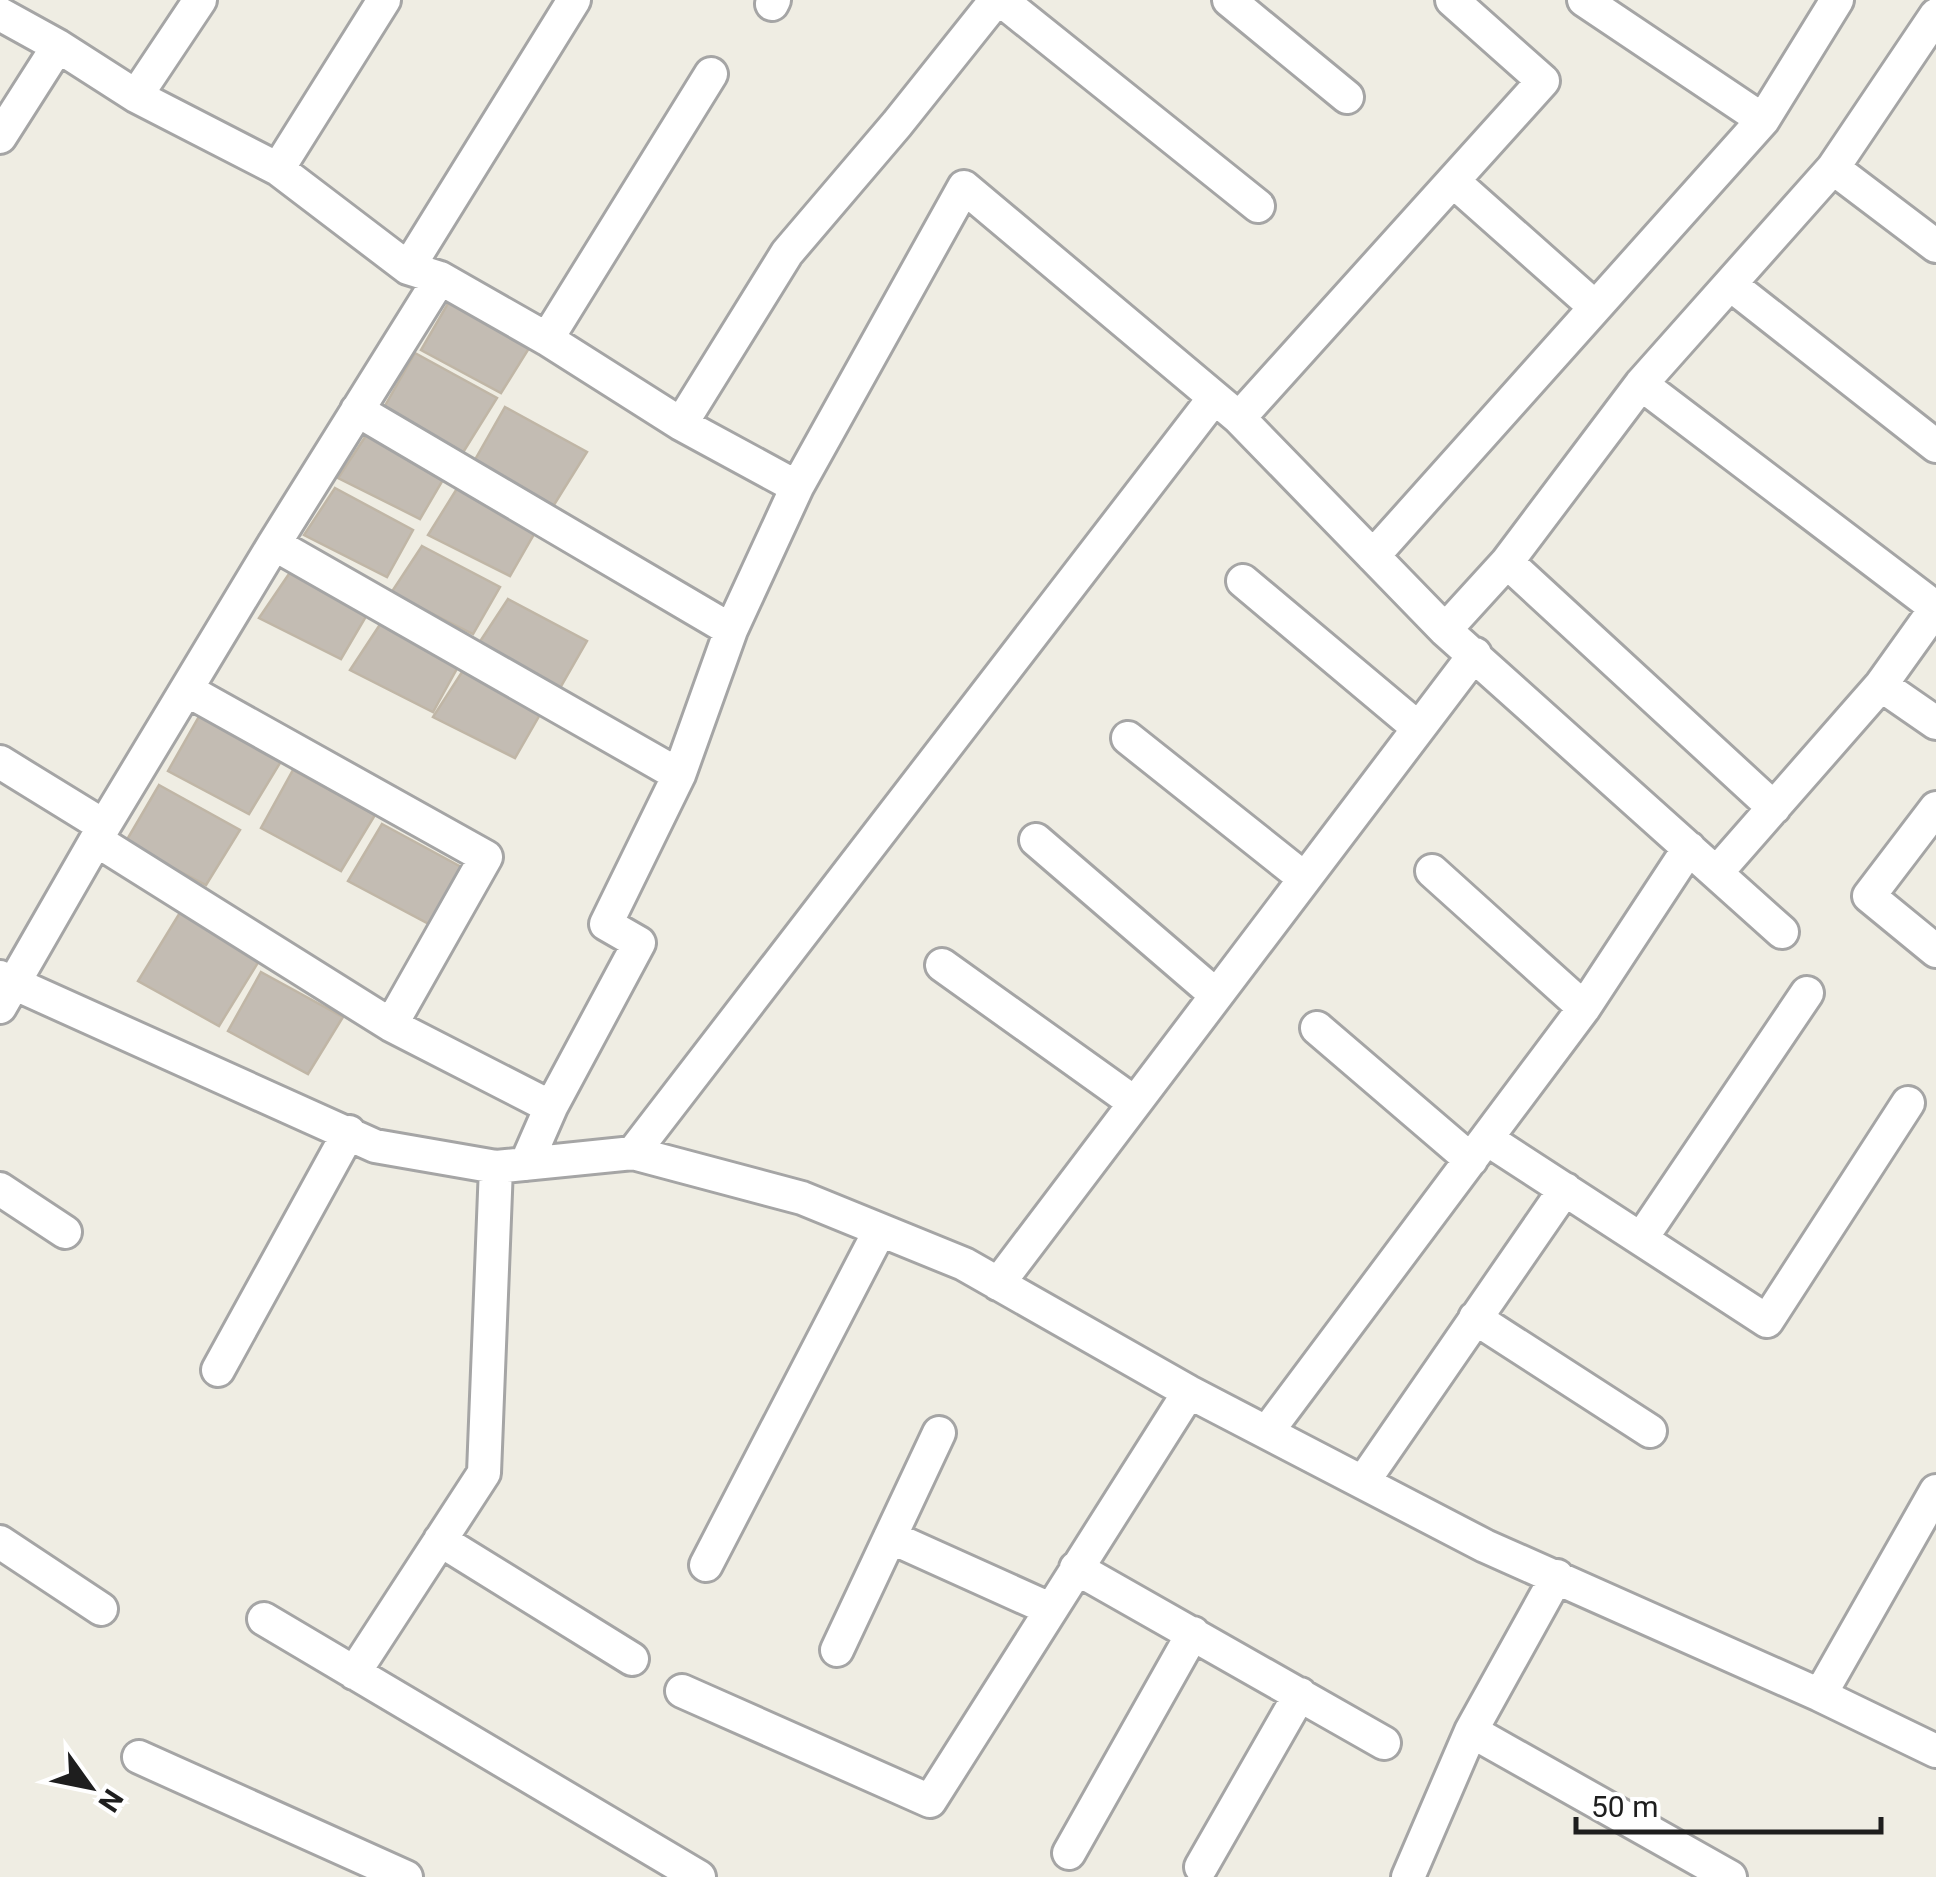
<svg xmlns="http://www.w3.org/2000/svg" width="1936" height="1877" viewBox="0 0 1936 1877" font-family="Roboto,sans-serif">
<style>
.building{fill:#c3bcb3;stroke:#c0b6a6;stroke-width:2.5}
.lines{fill:none;stroke-linecap:round;stroke-linejoin:round}
.street-casing{stroke:#a5a5a5;stroke-width:38}
.street{stroke:#fff;stroke-width:32}
</style>
<rect width="100%" height="100%" fill="#efede3"/>
<path class="building" d="M454,293L536,337L501,393L421,350Z
M415,353L497,398L462,454L382,411Z
M505,407L587,452L552,508L472,465Z
M369,431L447,473L420,519L338,478Z
M458,487L537,529L510,576L428,535Z
M335,488L413,530L387,577L304,535Z
M422,546L500,587L473,634L391,593Z
M291,571L368,613L341,659L259,618Z
M508,599L587,641L560,688L477,646Z
M381,623L459,665L433,712L350,670Z
M464,669L542,711L515,758L433,717Z
M201,713L283,758L249,814L168,771Z
M293,770L375,815L341,871L261,828Z
M159,785L240,830L206,885L125,843Z
M382,824L463,868L429,924L348,881Z
M181,911L262,956L219,1026L138,981Z
M261,972L343,1017L308,1074L228,1031Z"/>
<g class="lines">
<defs>
<path id="street" d="M1001,0L1258,206
M1229,0L1347,97
M1584,0L1763,120
M772,4L774,0
M0,14L58,46L136,96L278,169L408,268L440,278L547,339L681,424L797,487
M136,96L200,0
M0,137L58,46
M1833,168L1936,246
M278,169L384,0
M1453,181L1595,307
M408,268L574,0
M1731,285L1936,446
M547,339L711,74
M1641,384L1936,608L1881,685L1718,871
M357,410L731,630
M1239,418L1543,81L1452,0
M681,424L787,253L897,124L996,0
M274,544L679,775
M1373,556L1763,120L1837,0
M1507,562L1774,808
M1243,581L1417,727
M1445,630L1507,562L1641,384L1833,168L1936,15
M1881,685L1936,723
M187,690L486,857L391,1025
M1128,738L1304,878
M0,762L104,826
M1936,808L1869,896L1936,951
M96,840L391,1025L551,1107
M1036,840L1216,995
M1432,871L1584,1008
M942,965L1135,1103
M0,977L375,1146L496,1167L633,1153L802,1198L964,1264L1189,1392L1485,1546L1820,1695L1936,1751
M0,1007L104,826L274,544L440,278
M1317,1028L1471,1160
M1487,1139L1767,1321L1908,1103
M633,1153L1214,398
M526,1164L551,1107L639,943L606,924L679,775L731,630L797,487L964,187L1239,418L1445,630L1782,932
M0,1189L65,1232
M1641,1239L1807,993
M998,1284L1475,654
M1475,1318L1650,1431
M218,1370L349,1132
M1267,1432L1584,1008L1689,848
M1363,1482L1565,1189
M890,1537L1050,1609
M440,1540L632,1659
M0,1542L101,1609
M706,1565L880,1230
M1076,1568L1384,1743
M264,1619L699,1877
M837,1650L939,1433
M354,1673L484,1473L496,1167
M682,1691L930,1801L1189,1392
M1820,1695L1936,1491
M1471,1731L1730,1877
M139,1757L406,1877
M1069,1853L1193,1633
M1201,1867L1300,1694
M1408,1877L1471,1731L1557,1576"/>
</defs>
<use href="#street" class="street-casing"/>
<use href="#street" class="street"/>
</g>
<g transform="translate(90 1787) rotate(123)" stroke="#ffffff" stroke-width="8" paint-order="stroke">
<path d="M0-8L18 38L0 25L-18 38Z" fill="#1e1e1e"/>
<text y="-15" font-size="28" font-weight="bold" text-anchor="middle" fill="#1e1e1e">N</text>
</g>
<path d="M1576 1817v15h305v-15" fill="none" stroke="#1e1e1e" stroke-width="5"/>
<text x="1591" y="1817" font-size="30" fill="#1e1e1e" stroke="#ffffff" stroke-width="8" paint-order="stroke">50 m</text>
</svg>
